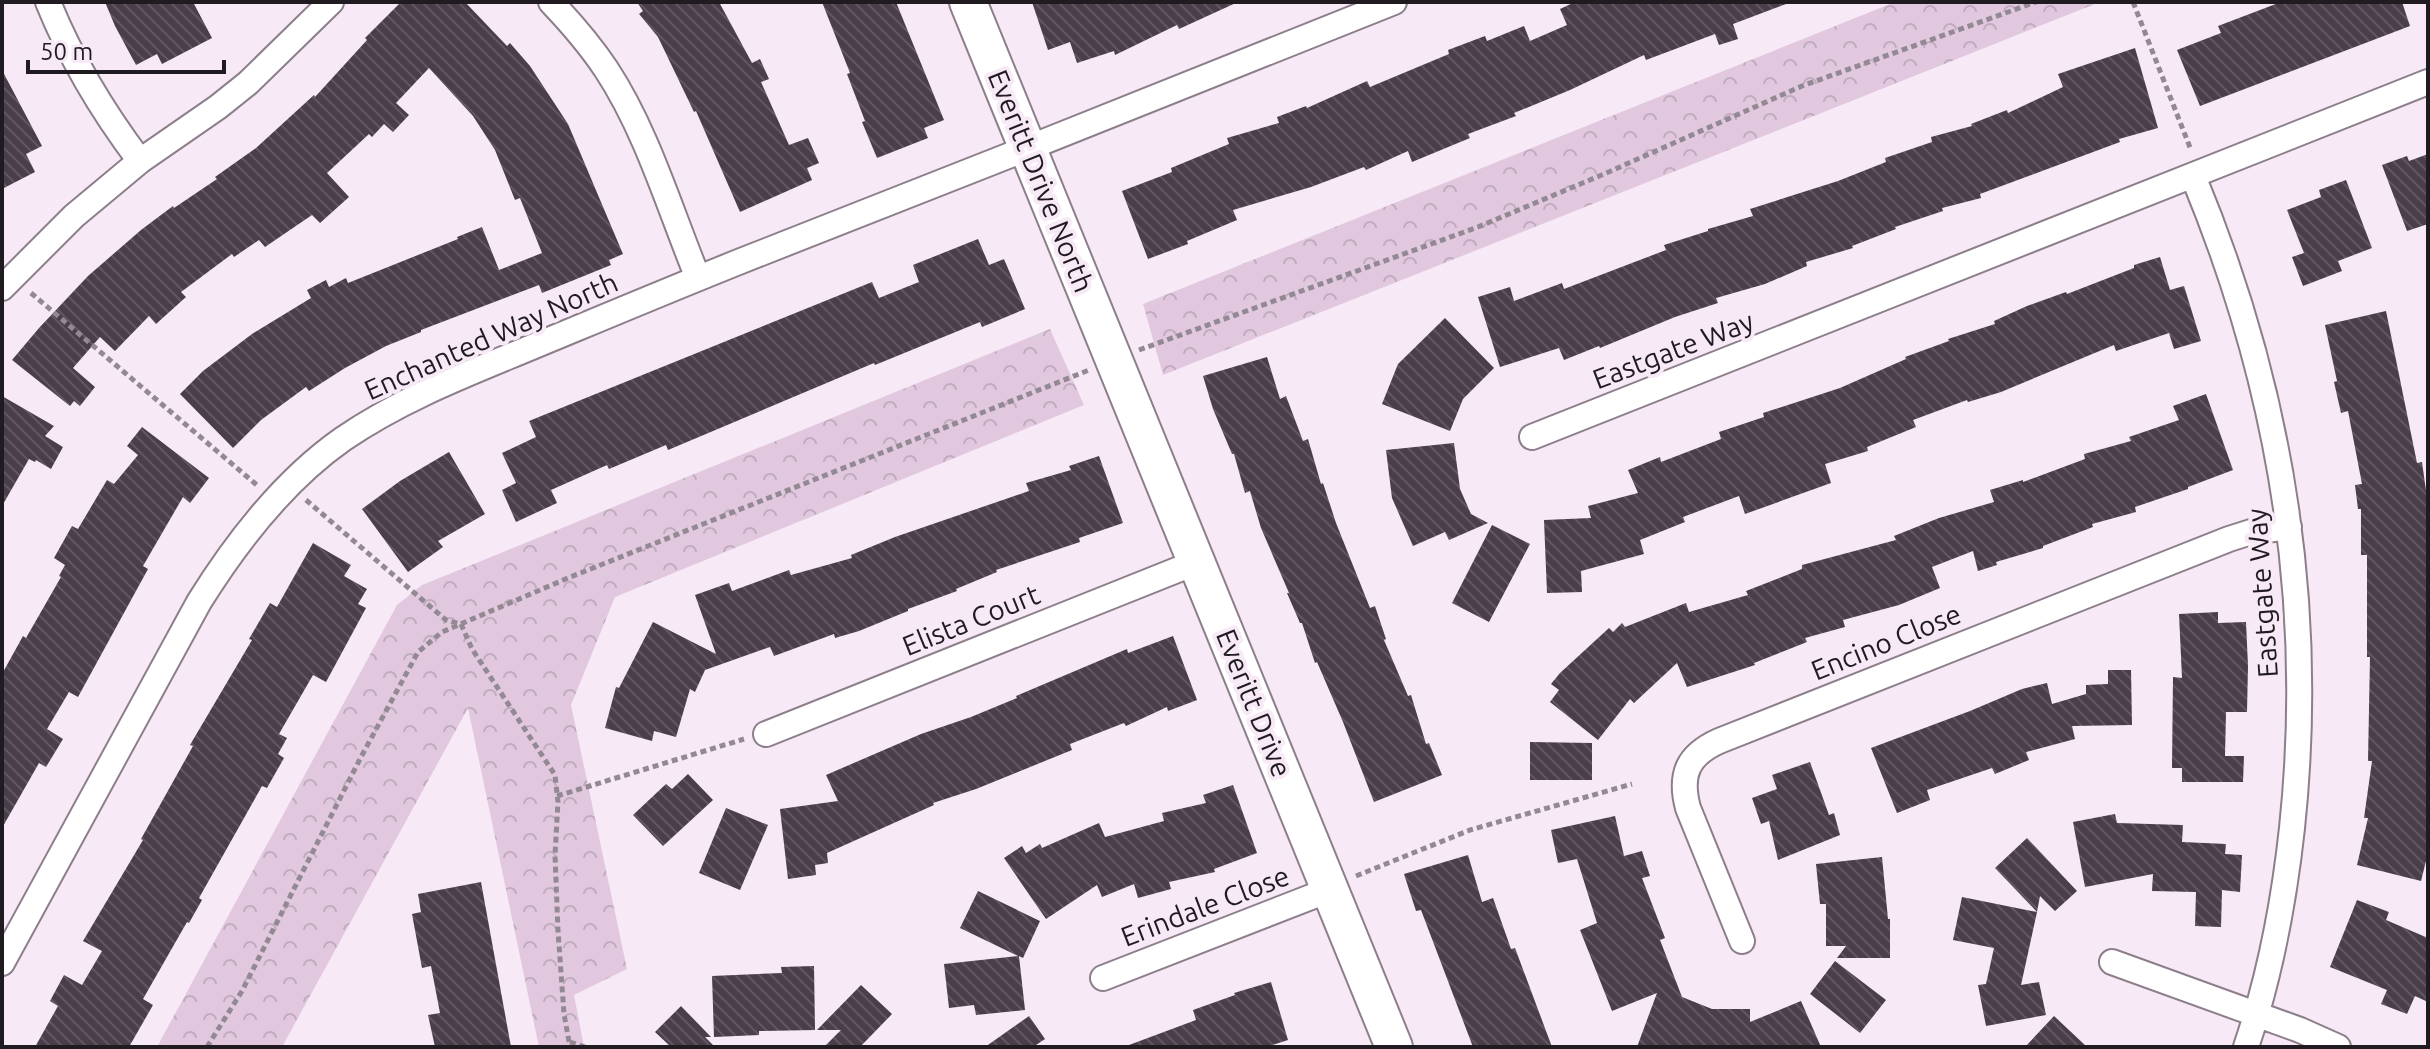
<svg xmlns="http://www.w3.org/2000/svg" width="2430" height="1049" viewBox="0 0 2430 1049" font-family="Ubuntu,sans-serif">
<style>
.park{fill:url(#park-crowns)}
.building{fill:url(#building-back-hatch)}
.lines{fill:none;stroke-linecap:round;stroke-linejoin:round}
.street-casing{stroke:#8c7f8b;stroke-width:28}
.secondary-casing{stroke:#8c7f8b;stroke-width:40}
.path{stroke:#938993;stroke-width:5;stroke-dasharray:6 4;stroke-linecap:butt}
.street{stroke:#fff;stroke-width:24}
.secondary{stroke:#fff;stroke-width:36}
.labels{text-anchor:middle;stroke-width:8;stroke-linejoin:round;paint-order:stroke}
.street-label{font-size:28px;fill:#201b20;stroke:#f7e9f6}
</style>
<defs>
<pattern id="park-crowns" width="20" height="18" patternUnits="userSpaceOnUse" patternTransform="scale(2)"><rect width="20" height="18" fill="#e1c8df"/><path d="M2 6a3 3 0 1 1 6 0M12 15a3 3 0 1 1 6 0" fill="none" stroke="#c1abbf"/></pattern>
<pattern id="building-back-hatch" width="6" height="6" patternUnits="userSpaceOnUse" patternTransform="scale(2)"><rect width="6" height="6" fill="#493e49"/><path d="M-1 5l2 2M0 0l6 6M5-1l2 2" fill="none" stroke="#605760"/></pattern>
</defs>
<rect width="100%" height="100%" fill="#f7e9f6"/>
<path class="park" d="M1895,2H2100L1163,375L1143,304Z
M1050,329L1084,405L615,597L571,705L627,969L574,995L584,1047H539L468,708L282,1047H157L397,605L422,585Z"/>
<path class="building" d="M105,2H193L212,38L162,64L157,54L136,65L115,26Z
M401,2H465L507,46L510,43L530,66L568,124L609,221L623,254L609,260L611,265L542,293L539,285L421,330V332L386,346L345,368L309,391L306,387L261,420L233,448L180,394L203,371L252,334L311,298L307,290L326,280L329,287L346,278L348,283L458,239L457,237L482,227L499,270L542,253L520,198L515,200L495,150L473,116L429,68L396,103L409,115L393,132L384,124L372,137L369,134L327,173L349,197L320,223L312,215L265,247L259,240L234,257L232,254L181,292L186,297L156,324L149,316L115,351L100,337L73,368L95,387L80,406L74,401L70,406L12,360L39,328L88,276L141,230L173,206L174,208L217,179L215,177L256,148L314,95L315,97L367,40L365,38Z
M637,2H719L752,63L760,59L769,79L761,82L789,145L808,138L819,163L807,168L812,180L740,212L696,111L694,112L658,37L639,14L643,11Z
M822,2H896L944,120L924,128L928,138L877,158L862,122L865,121L847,74L850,73Z
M1032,2H1238L1179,29L1177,25L1115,55L1114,51L1077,63L1070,42L1048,50Z
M1575,2H1786V4L1733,24L1738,39L1719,45L1715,34L1646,60L1644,55L1570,90L1514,113L1516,116L1468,134L1470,138L1412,162L1408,151L1366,170L1364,167L1311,187L1233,210L1237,220L1187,241L1188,244L1148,259L1122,191L1172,172L1171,168L1229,144L1227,138L1279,123L1277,117L1306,106L1307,108L1367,81L1370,87L1449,54L1448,50L1485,36L1487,41L1524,26L1530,41L1567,25L1560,9Z
M2281,2H2402L2410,26L2200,106L2177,50L2221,33L2218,26Z
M2135,48L2158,128L2119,139L2120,142L1980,194L1981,198L1942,208L1943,211L1895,227L1896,229L1852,246L1853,248L1806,262L1807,266L1765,284L1716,298L1718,303L1675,317L1600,348L1599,346L1564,360L1559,348L1500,367L1478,297L1510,287L1514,301L1562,283L1564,289L1666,250L1664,245L1708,231V229L1753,216L1750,209L1838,181L1886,162L1885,158L1932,142L1931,137L1972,126L1971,124L2007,110L2008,113L2063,87L2058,74Z
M2,70L42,146L26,154L35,172L2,189Z
M2428,154V224L2407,231L2382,165L2407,156L2409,161Z
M2346,180L2372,248L2338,261L2342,271L2303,286L2292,257L2304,253L2287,210L2321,197L2319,190Z
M978,239L989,265L1004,259L1025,309L982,327L980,322L875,365L874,363L668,450L666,445L609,469L607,465L551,490L557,503L516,522L502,490L516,483L502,453L536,437L529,421L872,282L879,298L919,282L913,265Z
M2160,257L2170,290L2184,286L2201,341L2174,349L2169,333L2116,351L2114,345L2001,392L1968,402L1967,400L1913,420L1916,427L1867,447L1868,451L1825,464L1831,483L1745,514L1739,496L1683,517L1685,522L1640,540L1644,554L1581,571L1582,592L1547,593L1544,520L1591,518L1588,506L1638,493L1628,470L1660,457L1661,462L1721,439L1719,432L1764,417L1763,413L1840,388L1906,359L1905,357L1949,341L1948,339L1995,324L1994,321L2027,306L2066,292L2067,294L2134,268V265Z
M2386,311L2417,463L2422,462L2428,505V853L2421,881L2357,865L2368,818H2364L2372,761H2368L2370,657H2367V555H2361V509H2358L2355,485L2362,484L2348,411L2341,413L2334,382L2337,381L2325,325Z
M1445,318L1494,368L1463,399L1450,431L1382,404L1398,364Z
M1267,357L1280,399L1286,396L1303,441L1308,439L1321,484L1323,483L1336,523L1370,608L1375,606L1386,639L1384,640L1408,696L1411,695L1426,744L1429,743L1442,775L1374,802L1343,722L1317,662L1315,663L1302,623H1300L1287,593H1289L1261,528L1250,491L1245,493L1234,454H1232L1213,409L1203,376Z
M2206,394L2233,470L2188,487V489L2135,507L2136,512L2092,524L2093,527L2043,546V548L1996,562L1997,565L1978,571L1973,551L1932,567L1940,588L1899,605L1843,620L1845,627L1805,638L1807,642L1754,663L1755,665L1687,687L1677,663L1634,703L1630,699L1598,740L1550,702L1559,690L1551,684L1560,673L1609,628L1613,632L1622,623L1625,627L1686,603L1689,612L1748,595L1746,591L1802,569V565L1896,540L1894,536L1939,518L1994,502L1990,490L2023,480V482L2085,459L2084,454L2131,441L2129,437L2179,420L2173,406Z
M2,396L54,426L45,436L63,447L51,469L36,460L35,462L29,459L2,506Z
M142,427L209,478L190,503L183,497L143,566L148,569L78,697L69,692L47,729L63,739L46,767L39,763L2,828V674L23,636L26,638L61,577L59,576L65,565L54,558L72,526L78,529L107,480L114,484L138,455L127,446Z
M1454,443L1460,489L1471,514L1488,523L1449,540L1445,532L1413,546L1392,498L1386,450Z
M449,452L485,514L438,541L443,547L408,572L362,509L400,481Z
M1099,456L1123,523L1079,538L1080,542L996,570L997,572L956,589L957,591L908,609V611L859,631L835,638L834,634L774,656L770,647L705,670L695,692L690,689L676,737L654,731L652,741L605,728L616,687L619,688L653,622L716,654L695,595L729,583L732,591L789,570L791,575L852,558L851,555L895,537L1029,491L1026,483L1071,470L1069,466Z
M1492,525L1530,544L1489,622L1452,603Z
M313,543L351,565L344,576L367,589L358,604L366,608L326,682L313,675L279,734L287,738L278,754L284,758L267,788L262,786L199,898L202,900L189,923L187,922L143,999L153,1005L129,1047H35L58,1006L50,1001L64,975L82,985L102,951L83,941L143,840L141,839L193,746L190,745L252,640L249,639L270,603L277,607Z
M2218,612V623L2246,622L2248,666L2247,712H2226L2225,756H2244L2243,782H2182V768H2172L2173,677L2182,678L2179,614Z
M1173,636L1197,700L1168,711L1167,707L1126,726L1124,723L1070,744L1072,750L976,789L933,803L934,805L827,853L828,863L815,865L816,875L788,879L780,809L838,801L826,775L921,734L971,717L1017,698L1016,696L1127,649L1128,653Z
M2108,670H2131L2132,725L2072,726L2075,739L2026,752L2029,760L1995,774L1992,768L1927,790L1930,800L1897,813L1871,748L1970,711L2022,689L2047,683L2052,704L2086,694V685L2108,684Z
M1530,742L1592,743V780H1530Z
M1810,762L1829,815L1834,813L1840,835L1778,860L1769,821L1761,824L1752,798L1777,789L1772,775Z
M688,774L713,800L663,846L633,815L666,784L672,789Z
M1233,785L1257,853L1214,869L1215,872L1169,882L1171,889L1138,898L1134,884L1102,897L1097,885L1046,919L1004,858L1022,846L1026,853L1040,844L1042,848L1099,823L1105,837L1164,821L1162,813L1206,803L1203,795Z
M726,808L768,825L740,890L699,873Z
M2115,814L2117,823L2183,825L2182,842L2226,844L2225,854L2242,855L2240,892L2222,890L2221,927L2195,926L2196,892L2152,891L2153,874L2085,887L2073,822Z
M1615,816L1624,856L1642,851L1650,876L1642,878L1665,938L1660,940L1682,997L1712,1009H1750V1022L1801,1001L1821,1047H1637L1657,993L1612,1011L1580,930L1597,923L1577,859L1558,863L1551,830Z
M2027,838L2077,891L2055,911L2040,896L2037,912L1995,868Z
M1468,855L1482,902L1493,898L1511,949L1515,948L1552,1047H1473L1421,910L1416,911L1404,874Z
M1882,857L1888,919H1890V958H1837L1846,946H1826V904H1820L1816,864Z
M481,882L511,1047H435L428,1015L440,1013L431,966L422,968L412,914L421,912L418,894Z
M978,891L1040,921L1023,958L1019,956L1025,1010L976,1015L974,1005L949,1008L944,964L1018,956L960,928Z
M1962,897L2037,912L2021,985L2039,982L2046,1015L1986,1026L1978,985L1986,984L1994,948L1953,940Z
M2357,900L2389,912L2386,920L2428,938V1002L2415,996L2407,1014L2381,1004L2387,990L2330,967Z
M1835,961L1886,1000L1860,1033L1810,994Z
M814,966L815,1030L759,1031V1035L714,1037L712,976L782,973L781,967Z
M1271,982L1288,1040L1266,1047H1130L1129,1045L1196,1020L1193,1010L1235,995L1234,993Z
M861,985L892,1014L860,1047H824L841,1030H817Z
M681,1006L711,1037H705L715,1047H671L655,1032Z
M1029,1016L1045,1039L1033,1047H985Z
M2054,1016L2087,1047H2025Z"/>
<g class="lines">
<defs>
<path id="street" d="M48,2C71,59 103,112 140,161
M551,2C571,23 590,45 606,69C647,131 670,210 698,278
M2193,176C2280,385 2316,602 2292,828C2284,902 2270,976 2246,1047
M2,288L74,216L140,161L218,107L248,83L331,2
M1532,437L2428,82
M766,734L1197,562
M1742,941L1688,808C1679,774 1688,755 1719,741L2229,539L2251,532L2289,527
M2112,962L2300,1030L2338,1047
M2,963L199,602C237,541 283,481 343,439C401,399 467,374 532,347C602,318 671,289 741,261C959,176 1177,89 1394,2
M1103,978L1329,890"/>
<path id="secondary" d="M968,2L1394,1047"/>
</defs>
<use href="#street" class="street-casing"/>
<use href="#secondary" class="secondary-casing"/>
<path class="path" d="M2133,2L2191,150
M31,293L258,486
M1139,350L1478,227L1604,174L1802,86L2036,2
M306,500L446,620L460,624
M461,624L472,649L555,775L558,802L555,855L558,931L564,1014L570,1047
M557,796L744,739
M1356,876L1470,830L1632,784
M570,1042L585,1047
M207,1047L242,991L361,757L418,652L442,632L568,578L1089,370"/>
<use href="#street" class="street"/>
<use href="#secondary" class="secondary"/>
</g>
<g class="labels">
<g class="street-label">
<text transform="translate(1041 181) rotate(68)" y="10">Everitt Drive North</text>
<text transform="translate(491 336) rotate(-24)" y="10">Enchanted Way North</text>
<text transform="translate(1673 350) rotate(-21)" y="10">Eastgate Way</text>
<text transform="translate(2262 593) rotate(-94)" y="10">Eastgate Way</text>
<text transform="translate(971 620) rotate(-22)" y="10">Elista Court</text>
<text transform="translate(1886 642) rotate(-22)" y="10">Encino Close</text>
<text transform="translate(1254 703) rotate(68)" y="10">Everitt Drive</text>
<text transform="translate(1205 906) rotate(-21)" y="10">Erindale Close</text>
</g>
</g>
<rect width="2430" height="1049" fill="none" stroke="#201b20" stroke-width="8"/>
<path d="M28 60v12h196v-12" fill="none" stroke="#201b20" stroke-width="4"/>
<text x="40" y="60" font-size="24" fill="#201b20" stroke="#f7e9f6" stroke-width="6" paint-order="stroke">50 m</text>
</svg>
